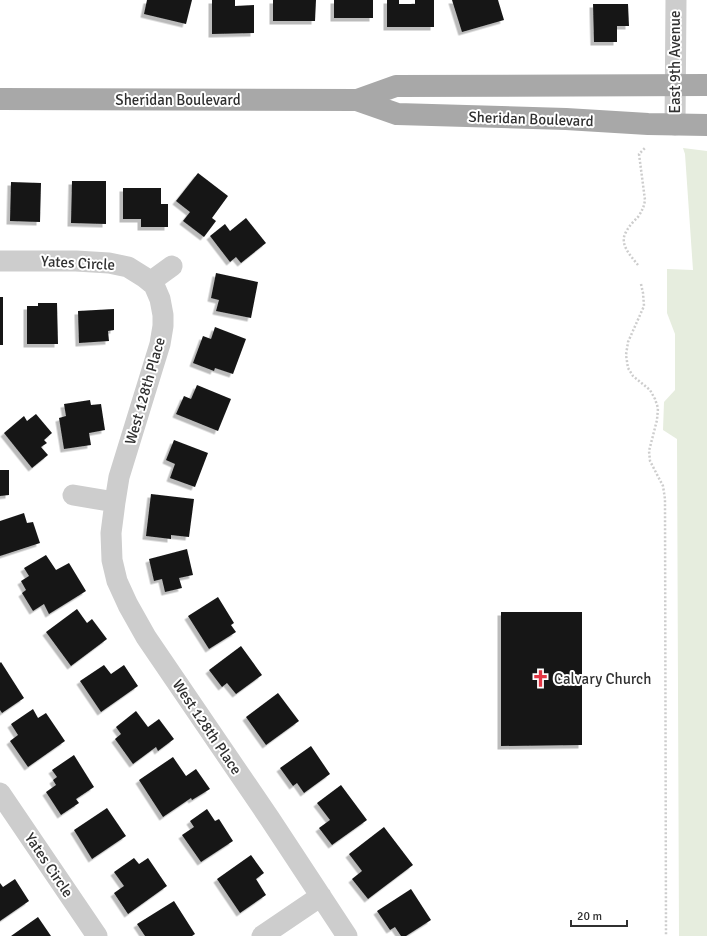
<svg xmlns="http://www.w3.org/2000/svg" width="707" height="936" viewBox="0 0 707 936" font-family="Signika,sans-serif">
<style>
.green{fill:#e6edde}
.building{fill:#171717;filter:url(#shadow)}
.lines{fill:none;stroke-linecap:round;stroke-linejoin:round}
.path{stroke:#cdcdcd;stroke-width:2.5;stroke-dasharray:2 2;stroke-linecap:butt}
.minor{stroke:#cdcdcd;stroke-width:21}
.primary{stroke:#a8a8a8;stroke-width:22}
.labels{text-anchor:middle;stroke-width:4;stroke-linejoin:round;paint-order:stroke}
.street-label{font-size:15px;fill:#303030;stroke:#fff}
.poi-label{font-size:15px;fill:#303030;stroke:#fff;text-anchor:start}
</style>
<defs>
<filter id="shadow"><feDropShadow dx="-3.5" dy="3.5" stdDeviation="0" flood-color="#0004"/></filter>
</defs>
<rect width="100%" height="100%" fill="#fff"/>
<path class="green" d="M683,148L707,151V936H679L677,439L663,430L664,402L675,390V334L667,313V269L693,270L685,154Z"/>
<path class="building" d="M147,0H192L186,24L144,14Z
M212,0H235V6L254,5V33L212,34Z
M273,0H316L315,21H273Z
M334,0H373V18H334Z
M387,0H399V4H415V0H434V27H387Z
M452,0H498L504,20L462,32Z
M593,4H628L629,26H617V42H594Z
M198,173L228,196L212,218L216,221L204,237L183,221L190,212L176,201Z
M72,181H106V224L71,223Z
M11,182L41,183L40,222L10,221Z
M123,188H161V204H168V227H141V219H123Z
M246,218L266,243L241,263L236,257L230,262L210,236L225,224L230,231Z
M216,273L258,282L251,318L216,311L219,300L211,298Z
M0,297H3V345H0Z
M38,303H57L58,344H27V306H38Z
M114,309V330L108,331L109,341L79,343L78,311Z
M215,327L246,339L233,374L215,368L214,371L193,363L203,336L211,339Z
M197,385L231,399L218,431L176,414L184,396L191,399Z
M90,400L91,405L101,404L105,430L89,433L91,445L64,449L59,418L66,416L64,404Z
M36,414L52,433L44,440L47,443L41,447L48,455L32,468L4,433L24,416L27,421Z
M174,440L208,453L195,487L170,478L175,464L166,460Z
M0,470H9V495L0,496Z
M151,494L194,499L189,537L171,535V539L146,536Z
M24,513L27,523L33,522L40,543L0,556V521Z
M187,549L193,575L179,578L182,588L165,592L162,579L154,581L149,559Z
M46,555L56,570L69,563L86,591L49,614L44,604L33,611L22,593L26,590L21,581L29,576L24,568Z
M218,597L234,623L231,625L236,632L209,649L188,616Z
M77,609L87,623L92,619L107,639L71,666L46,632Z
M501,612H582V745L501,746Z
M241,646L262,675L236,694L227,683L222,687L209,670Z
M1,662L24,698L2,713L0,710V663Z
M104,665L111,674L124,665L138,686L101,712L80,681Z
M278,693L299,721L266,745L246,717Z
M33,709L38,718L46,713L65,741L28,767L10,741L18,735L11,724Z
M136,711L148,727L159,719L174,739L158,751L156,747L133,764L115,739L121,734L116,727Z
M311,746L330,774L304,793L297,783L293,786L280,768Z
M74,755L94,787L76,799L79,803L61,815L46,792L56,785L53,780L57,777L52,770Z
M173,757L186,776L196,769L210,789L192,800L191,798L163,817L139,780Z
M341,785L367,820L332,845L319,828L330,820L317,803Z
M107,808L126,836L92,859L74,830Z
M207,809L215,821L219,819L233,841L201,862L182,835L194,827L190,821Z
M384,827L413,865L368,899L352,879L362,871L349,854Z
M251,855L264,873L256,879L266,895L240,913L217,879Z
M134,858L139,864L148,858L167,886L128,914L114,893L124,886L114,872Z
M15,879L29,901L0,921V883L3,887Z
M411,889L431,920L406,936H401L395,927L390,930L377,911Z
M174,901L195,934L192,936H145L137,924Z
M38,917L51,936H11Z"/>
<g class="lines">
<path class="path" d="M638,265C630,255 619,244 626,232C629,226 634,221 638,217C642,211 644,207 645,200L639,154L645,148
M641,284L643,293L644,306L628,342L626,355L628,368L633,376L650,390L655,399L658,408L657,420L649,451L650,461L663,486L665,499L666,936"/>
<path class="minor" d="M675,125L676,0
M0,261H76L109,263L128,267L144,277L154,285L160,299L163,315V326L160,344L119,477L115,502L111,533L112,560L117,581L128,605L146,637L270,819L347,936
M150,282L172,266
M73,495L115,502
M0,793L97,936
M262,936L321,896"/>
<path class="primary" d="M0,99L357,100L396,86L707,85
M357,100L397,114L566,119L648,124L707,125"/>
</g>
<defs>
<symbol id="church-bare" viewBox="-9 -9 18 18"><path d="M-1.2-6h2.4v3.5h3.3v2.4h-3.3V6h-2.4V-.1h-3.3v-2.4h3.3Z" fill="#e33644" stroke="#fff" stroke-width="2.5" paint-order="stroke"/></symbol>
</defs>
<g fill-rule="evenodd">
<use href="#church-bare" x="528" y="666" width="25" height="25"/>
</g>
<g class="labels">
<g class="street-label">
<text transform="translate(675 62) rotate(-90)" y="5">East 9th Avenue</text>
<text x="178" y="105">Sheridan Boulevard</text>
<text transform="translate(531 119) rotate(2)" y="5">Sheridan Boulevard</text>
<text transform="translate(78 263) rotate(3)" y="5">Yates Circle</text>
<text transform="translate(145 391) rotate(-74)" y="5">West 128th Place</text>
<text transform="translate(207 727) rotate(56)" y="5">West 128th Place</text>
<text transform="translate(49 865) rotate(56)" y="5">Yates Circle</text>
</g>
<g class="poi-label">
<text x="554" y="684">Calvary Church</text>
</g>
</g>
<path d="M571 920v6h56v-6" fill="none" stroke="#303030" stroke-width="2"/>
<text x="577" y="920" font-size="12" fill="#303030" stroke="#ffffff" stroke-width="3" paint-order="stroke">20 m</text>
</svg>
